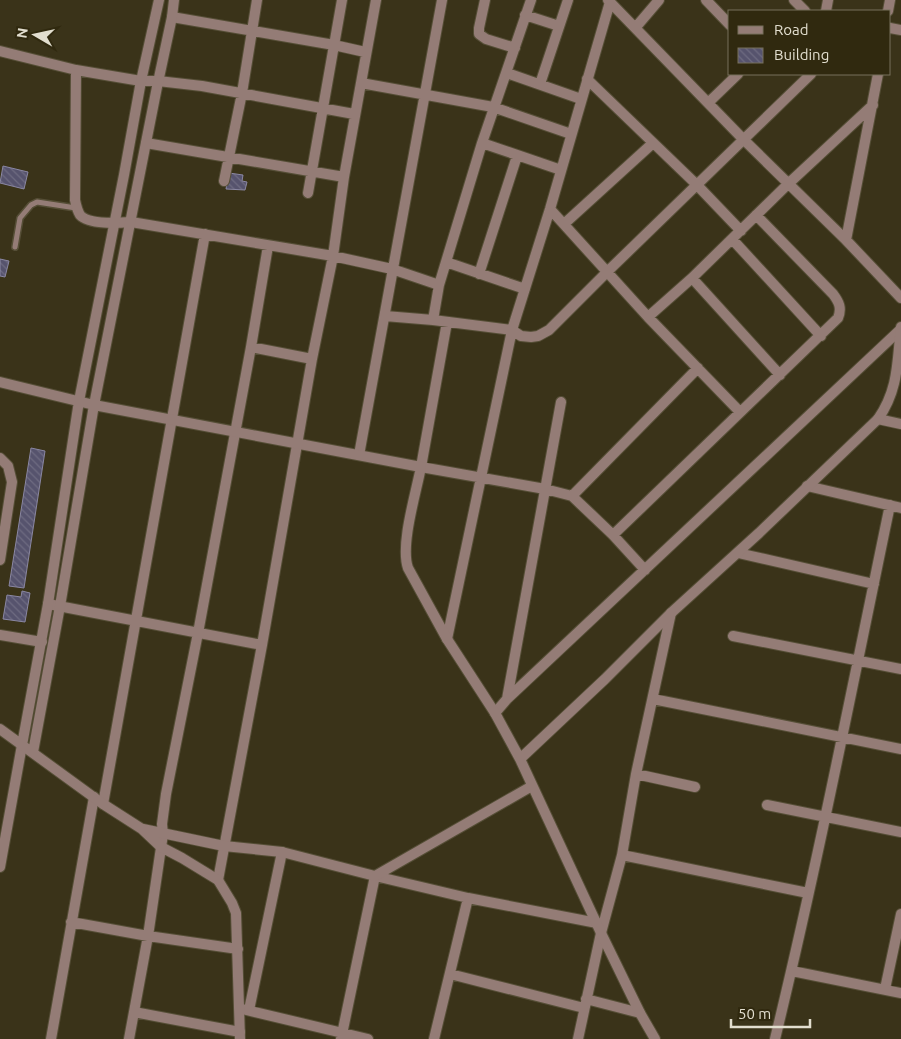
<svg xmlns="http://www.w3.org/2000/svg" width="901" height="1039" viewBox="0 0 901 1039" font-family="Ubuntu,sans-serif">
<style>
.building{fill:url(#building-back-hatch);stroke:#8a87a3}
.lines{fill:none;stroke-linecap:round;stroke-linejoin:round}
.service-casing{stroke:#554e36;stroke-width:8}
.minor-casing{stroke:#554e36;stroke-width:12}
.tertiary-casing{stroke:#554e36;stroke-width:12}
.service{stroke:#947c76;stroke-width:5}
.minor{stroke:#947c76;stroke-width:10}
.tertiary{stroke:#947c76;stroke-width:10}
</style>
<defs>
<pattern id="building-back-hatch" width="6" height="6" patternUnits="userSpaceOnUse" patternTransform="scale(1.25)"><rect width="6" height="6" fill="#56536d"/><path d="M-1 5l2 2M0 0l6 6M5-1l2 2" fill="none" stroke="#6e6b81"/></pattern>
</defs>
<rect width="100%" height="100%" fill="#3a3319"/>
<path class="building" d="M3,166L28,172L24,189L0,183Z
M229,173L243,175L242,181L247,182L245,190L226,189Z
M0,259L9,261L5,277L0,276Z
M31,448L45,451L24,588L9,586Z
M22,591L30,593L25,622L3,619L7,595L21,597Z"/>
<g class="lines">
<defs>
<path id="service" d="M15,247L20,218L31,205L37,202L76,208"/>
<path id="minor" d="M485,0L479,28V34L486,39L515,48
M608,0L743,139L846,240L901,298
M706,0L730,25
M794,0L805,11
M826,11L828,0
M888,11L890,0
M525,15L559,26
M172,17L334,45L365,52
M636,27L659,0
M890,28L901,30
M0,51L76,70L141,81H158L202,86L354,114
M76,70L75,200C76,205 77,210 80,215C89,225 118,223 131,222L333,256L392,269L439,285
M507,73L581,99
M587,79L697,185L741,231
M361,83L493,107L571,134
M540,84L568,0
M709,102L738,74
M146,143L344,177
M482,143L561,170
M224,181L242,93L257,0
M308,193L342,0
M550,209L648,317L740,412
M564,224L653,143
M732,239L821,336
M846,240L878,74
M446,262L525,289
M479,274L517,156
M692,278L780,375
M385,316L433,320L512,330L521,336L531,337L538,336L549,330L607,272L811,74
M648,317L692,278L788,184L873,105
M433,320L439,285L482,143L531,0
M447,322L421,467L545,489L572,496L613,535L645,570
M251,347L312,359
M878,419L901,424
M359,455L442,0
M0,458L8,466L12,482L0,560
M807,486L901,508
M572,496L698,368
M613,535L838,318C842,308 839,302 833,294L756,215
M738,553L874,584
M48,604L262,645
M0,635L42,642
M733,636L901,669
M447,639L512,330L550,209L610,2
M507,699L561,402
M653,699L901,749
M495,713L507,699L901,329
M636,774L695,787
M103,804L205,234
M767,805L901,832
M622,855L808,893
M0,867L22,745
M218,880L262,645L312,359L333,256L344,177L376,0
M71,922L148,936L238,949
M792,971L901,993
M450,974L584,1008
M885,989L901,914
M586,999L640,1013
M242,1009L368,1039
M249,1010L282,852
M134,1012L240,1032
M51,1039L94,797
M129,1039L148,936L163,834L162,824L166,794L198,633L251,347L268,246
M341,1039L375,876L468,898L597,923
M434,1039L468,898
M578,1039L601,933L622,855L636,774L671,613
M775,1039C818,862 853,683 890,505"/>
<path id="tertiary" d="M0,382L94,405L421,467C416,493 400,545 408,568L447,639L495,713L520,759L601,933L640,1013L655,1039
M0,729L103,804L142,829L161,847L182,858L218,880L232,903L236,913L240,1039
M22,745L48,604L79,401L124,175L141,81L159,0
M33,752L60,606L94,405L157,87L172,17L174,0
M520,759L605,679L671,613L759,533L878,419C899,389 897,361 901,327
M143,829L224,846L282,852L375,876L532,786"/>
</defs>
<use href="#service" class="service-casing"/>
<use href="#minor" class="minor-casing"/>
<use href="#tertiary" class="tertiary-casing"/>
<use href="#service" class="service"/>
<use href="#minor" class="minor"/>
<use href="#tertiary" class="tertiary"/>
</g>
<rect x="728" y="10" width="162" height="65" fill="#30290f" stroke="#77715c"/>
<rect x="738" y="26" width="25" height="8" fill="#947c76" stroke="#77715c"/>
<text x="774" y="35" font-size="15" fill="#e2decf">Road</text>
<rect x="738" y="48" width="25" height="15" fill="url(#building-back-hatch)" stroke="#77715c"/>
<text x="774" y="60" font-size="15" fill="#e2decf">Building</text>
<g transform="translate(35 35) rotate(279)" stroke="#30290f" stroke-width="4" paint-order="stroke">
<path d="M0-4L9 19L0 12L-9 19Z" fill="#e2decf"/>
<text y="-8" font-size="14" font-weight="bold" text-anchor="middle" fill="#e2decf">N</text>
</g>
<path d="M731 1019v8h79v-8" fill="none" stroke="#e2decf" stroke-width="2.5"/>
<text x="738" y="1019" font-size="15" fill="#e2decf" stroke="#30290f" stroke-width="4" paint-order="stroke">50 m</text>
</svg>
